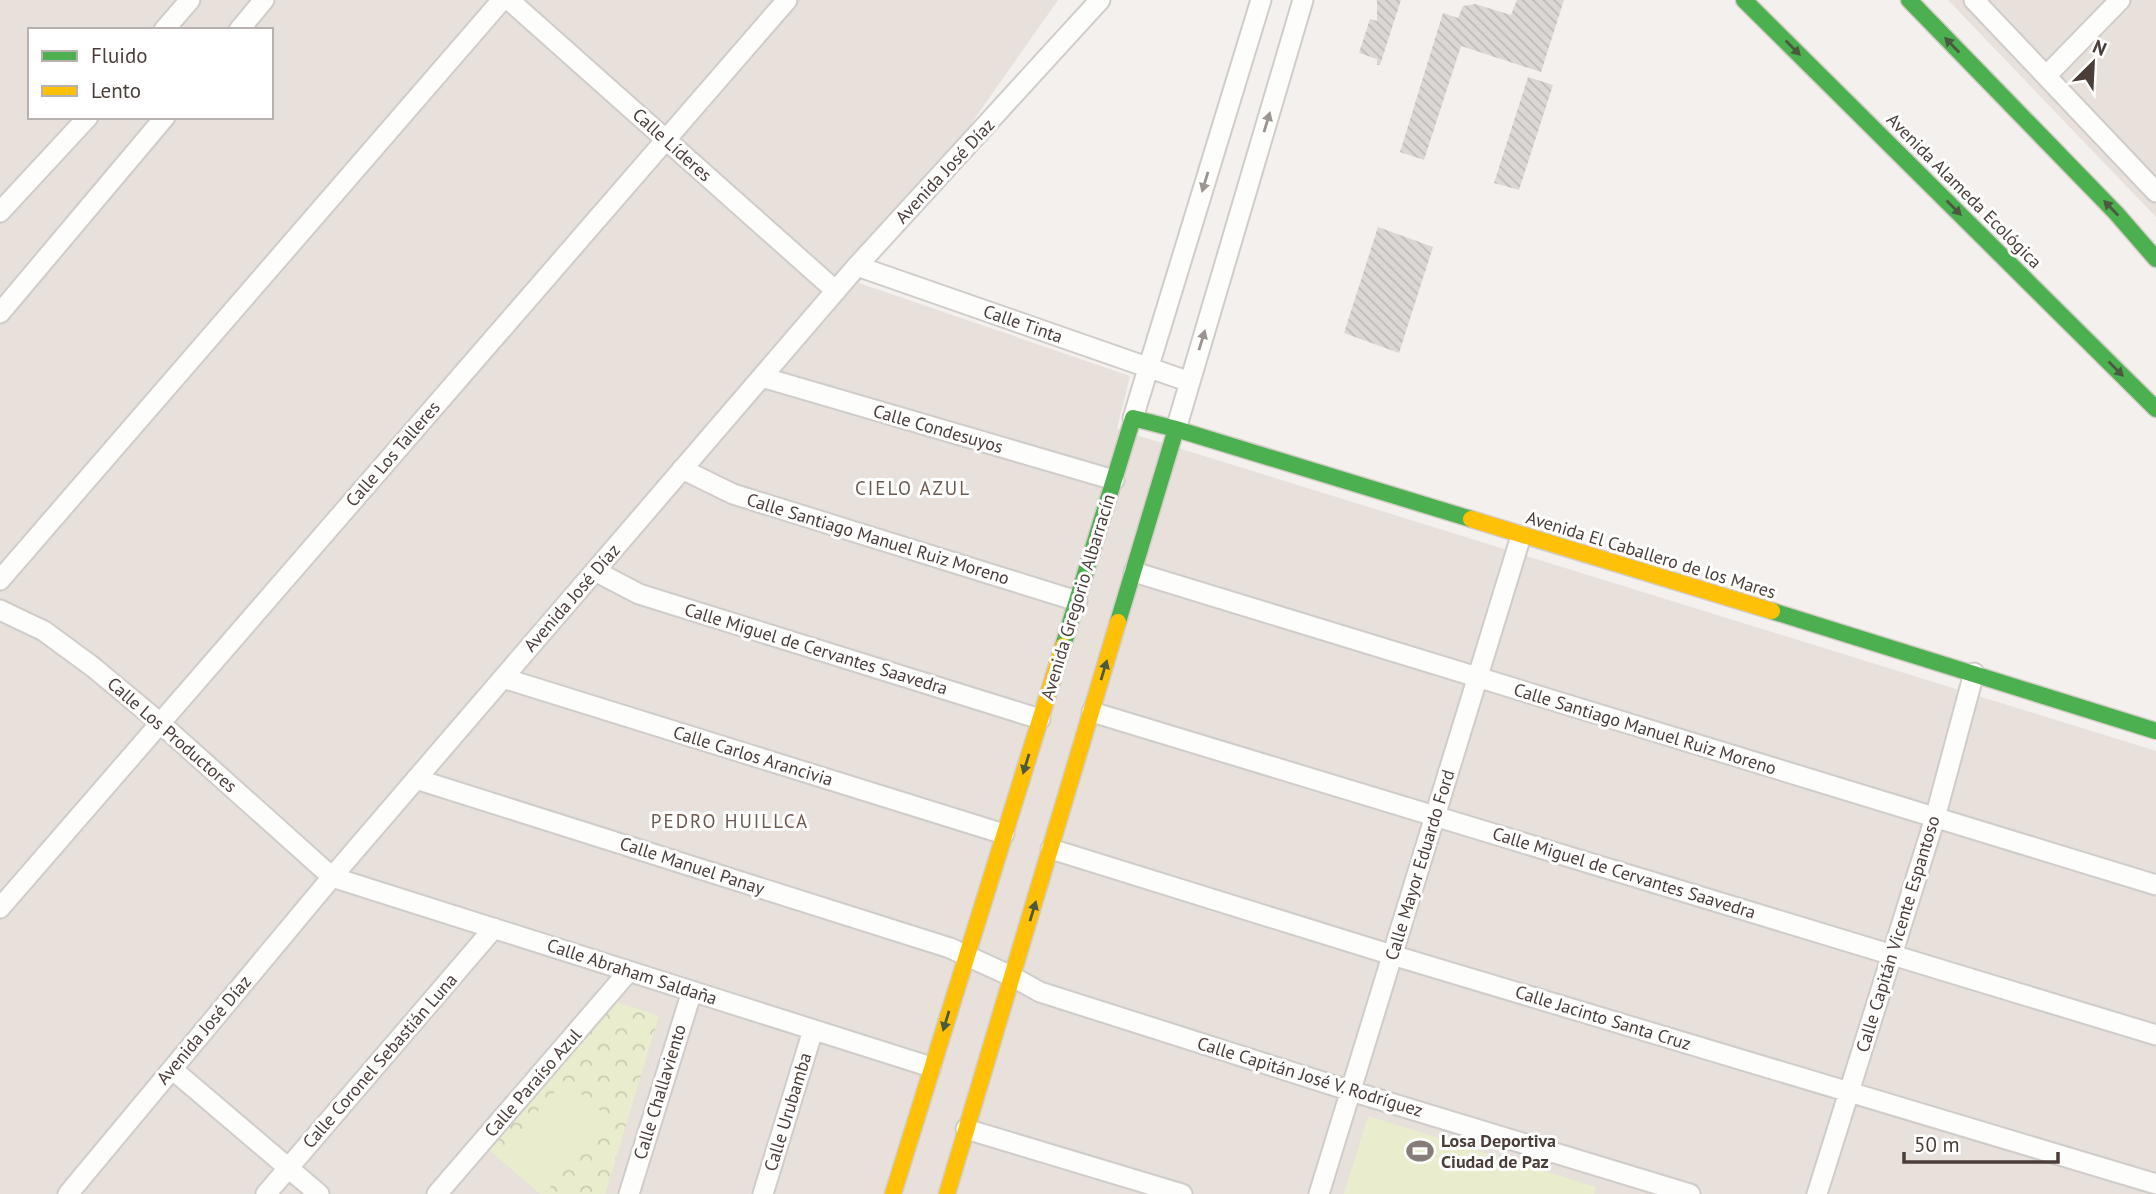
<svg xmlns="http://www.w3.org/2000/svg" width="2156" height="1194" viewBox="0 0 2156 1194" font-family="'PT Sans',sans-serif">
<style>
.residential{fill:#e7e0db;fill-rule:evenodd}
.park{fill:url(#park-crowns)}
.pitch{fill:#e9edcd}
.building{fill:url(#building-back-hatch)}
.lines{fill:none;stroke-linecap:round;stroke-linejoin:round}
.street-casing{stroke:#d0ccc9;stroke-width:23}
.fast-casing{stroke:#d4ccc6;stroke-width:19}
.slow-casing{stroke:#d4ccc6;stroke-width:19}
.street{stroke:#fdfdfc;stroke-width:19}
.fast{stroke:#4caf50;stroke-width:16}
.slow{stroke:#ffc107;stroke-width:16}
.oneway{fill:#4b5a3e}
.oneway2{fill:#9b9490}
.labels{text-anchor:middle;stroke-width:6;stroke-linejoin:round;paint-order:stroke}
.street-label{font-size:18px;fill:#4b3e38;stroke:#fff}
.poi-label{font-size:18px;font-weight:bold;fill:#4b3e38;stroke:#fff;text-anchor:start}
.neighbourhood-label{font-size:19px;letter-spacing:2px;fill:#6e594e;stroke:#fff}
</style>
<defs>
<pattern id="park-crowns" width="20" height="18" patternUnits="userSpaceOnUse" patternTransform="scale(1.75)"><rect width="20" height="18" fill="#e9edcd"/><path d="M2 6a3 3 0 1 1 6 0M12 15a3 3 0 1 1 6 0" fill="none" stroke="#c9ccb1"/></pattern>
<pattern id="building-back-hatch" width="6" height="6" patternUnits="userSpaceOnUse" patternTransform="scale(1.75)"><rect width="6" height="6" fill="#dbd7d4"/><path d="M-1 5l2 2M0 0l6 6M5-1l2 2" fill="none" stroke="#bdbab7"/></pattern>
</defs>
<rect width="100%" height="100%" fill="#f3f0ee"/>
<path class="residential" d="M0,0H1058L859,283L1130,376L1117,429L2156,751V1194H0ZM30,30H271V117H30Z
M1948,0H2156V217Z"/>
<path class="park" d="M617,1002L659,1016L605,1194H540L488,1149Z"/>
<path class="pitch" d="M565,1080L609,1118L546,1192L501,1153Z
M1368,1116L1596,1187L1594,1194H1344Z"/>
<path class="building" d="M1377,0H1401L1380,65H1377V59L1359,53L1370,19L1377,21Z
M1517,0H1564L1541,72L1461,46L1424,160L1400,152L1443,13L1458,18L1463,6L1475,4L1511,15Z
M1528,77L1553,85L1519,190L1494,183Z
M1378,227L1433,247L1399,353L1344,333Z"/>
<g class="lines">
<defs>
<path id="street" d="M509,0L836,291
M1974,0L2156,192
M164,30L190,0
M239,30L264,0
M2047,75L2120,0
M0,212L88,117
M857,266L1190,382
M0,313L165,117
M762,377L1114,480
M1133,418L1261,0
M1176,429L1303,0
M682,469L733,494L1077,601
M595,571L639,594L1040,719
M1134,572L2156,885
M0,580L502,0
M0,610L44,631L93,667L159,722L332,877L931,1067
M503,678L1004,834
M1092,712L2156,1035
M416,779L950,948L1013,977L1040,992L1351,1091L1690,1194
M1051,849L1392,955L2156,1184
M0,908L787,0
M172,1069L319,1194
M966,1129L1182,1194
M68,1194L332,877L857,266L1100,0
M266,1194L494,928
M437,1194L629,971
M629,1194L692,991
M763,1194L813,1030
M1319,1194L1521,536
M1817,1194L1935,818L1974,673"/>
<path id="fast" d="M1744,0L2156,409
M1909,0L2116,213L2156,259
M1772,611L2156,731
M1118,622L1176,429
M1063,646L1133,418L1176,429L1471,519"/>
<path id="slow" d="M1471,519L1772,611
M893,1194L1063,646
M947,1194L1118,622"/>
</defs>
<use href="#street" class="street-casing"/>
<use href="#fast" class="fast-casing"/>
<use href="#slow" class="slow-casing"/>
<use href="#street" class="street"/>
<use href="#fast" class="fast"/>
<use href="#slow" class="slow"/>
</g>
<defs><path id="oneway-solid" d="M-6-.8H1V-3.2L6.5 0L1 3.2V.8H-6Z" transform="scale(1.75)"/></defs>
<g class="oneway">
<use href="#oneway-solid" transform="translate(1952 45) rotate(-134)"/>
<use href="#oneway-solid" transform="translate(1793 48) rotate(45)"/>
<use href="#oneway-solid" transform="translate(1954 208) rotate(45)"/>
<use href="#oneway-solid" transform="translate(2111 208) rotate(-134)"/>
<use href="#oneway-solid" transform="translate(2116 369) rotate(45)"/>
<use href="#oneway-solid" transform="translate(1104 670) rotate(-73)"/>
<use href="#oneway-solid" transform="translate(1026 764) rotate(107)"/>
<use href="#oneway-solid" transform="translate(1033 911) rotate(-73)"/>
<use href="#oneway-solid" transform="translate(946 1021) rotate(107)"/>
</g>
<g class="oneway2">
<use href="#oneway-solid" transform="translate(1267 122) rotate(-73)"/>
<use href="#oneway-solid" transform="translate(1205 182) rotate(107)"/>
<use href="#oneway-solid" transform="translate(1202 340) rotate(-73)"/>
</g>
<defs>
<symbol id="stadium-bare" viewBox="-9 -9 18 18"><path d="M0-5a6.5 5 0 1 0 0 10a6.5 5 0 1 0 0-10ZM-3.5-1.8h7v3.6h-7Z" fill="#867c78" stroke="#fff" stroke-width="2.5" paint-order="stroke"/></symbol>
</defs>
<g fill-rule="evenodd">
<use href="#stadium-bare" x="1401" y="1132" width="38" height="38"/>
</g>
<g class="labels">
<g class="street-label">
<text transform="translate(672 145) rotate(42)" y="6">Calle Líderes</text>
<text transform="translate(945 171) rotate(-47)" y="6">Avenida José Díaz</text>
<text transform="translate(1964 191) rotate(45)" y="6">Avenida Alameda Ecológica</text>
<text transform="translate(1023 324) rotate(19)" y="6">Calle Tinta</text>
<text transform="translate(938 429) rotate(16)" y="6">Calle Condesuyos</text>
<text transform="translate(393 454) rotate(-49)" y="6">Calle Los Talleres</text>
<text transform="translate(878 539) rotate(17)" y="6">Calle Santiago Manuel Ruiz Moreno</text>
<text transform="translate(1651 555) rotate(17)" y="6">Avenida El Caballero de los Mares</text>
<text transform="translate(1078 597) rotate(-73)" y="6">Avenida Gregorio Albarracín</text>
<text transform="translate(572 598) rotate(-49)" y="6">Avenida José Díaz</text>
<text transform="translate(816 649) rotate(17)" y="6">Calle Miguel de Cervantes Saavedra</text>
<text transform="translate(1645 729) rotate(17)" y="6">Calle Santiago Manuel Ruiz Moreno</text>
<text transform="translate(172 735) rotate(41)" y="6">Calle Los Productores</text>
<text transform="translate(753 756) rotate(17)" y="6">Calle Carlos Arancivia</text>
<text transform="translate(1420 865) rotate(-73)" y="6">Calle Mayor Eduardo Ford</text>
<text transform="translate(692 866) rotate(18)" y="6">Calle Manuel Panay</text>
<text transform="translate(1624 873) rotate(17)" y="6">Calle Miguel de Cervantes Saavedra</text>
<text transform="translate(1898 934) rotate(-73)" y="6">Calle Capitán Vicente Espantoso</text>
<text transform="translate(632 972) rotate(18)" y="6">Calle Abraham Saldaña</text>
<text transform="translate(1603 1018) rotate(17)" y="6">Calle Jacinto Santa Cruz</text>
<text transform="translate(204 1030) rotate(-50)" y="6">Avenida José Díaz</text>
<text transform="translate(380 1061) rotate(-49)" y="6">Calle Coronel Sebastián Luna</text>
<text transform="translate(1310 1077) rotate(17)" y="6">Calle Capitán José V. Rodríguez</text>
<text transform="translate(533 1083) rotate(-49)" y="6">Calle Paraíso Azul</text>
<text transform="translate(660 1092) rotate(-73)" y="6">Calle Challaviento</text>
<text transform="translate(788 1112) rotate(-73)" y="6">Calle Urubamba</text>
</g>
<g class="poi-label">
<text x="1441" y="1147">Losa Deportiva<tspan x="1441" dy="21">Ciudad de Paz</tspan></text>
</g>
<g class="neighbourhood-label">
<text x="913" y="495">CIELO AZUL</text>
<text x="730" y="828">PEDRO HUILLCA</text>
</g>
</g>
<rect x="28" y="28" width="245" height="91" fill="#ffffff" stroke="#b7b2af" stroke-width="2"/>
<rect x="42" y="51" width="35" height="10" fill="#4caf50" stroke="#b7b2af" stroke-width="2"/>
<text x="91" y="63" font-size="21" fill="#4b3e38">Fluido</text>
<rect x="42" y="86" width="35" height="10" fill="#ffc107" stroke="#b7b2af" stroke-width="2"/>
<text x="91" y="98" font-size="21" fill="#4b3e38">Lento</text>
<g transform="translate(2093 63) rotate(24)" stroke="#ffffff" stroke-width="5" paint-order="stroke">
<path d="M0-5L12 26L0 18L-12 26Z" fill="#4b3e38"/>
<text y="-10" font-size="19" font-weight="bold" text-anchor="middle" fill="#4b3e38">N</text>
</g>
<path d="M1904 1152v10h154v-10" fill="none" stroke="#4b3e38" stroke-width="3.5"/>
<text x="1914" y="1152" font-size="21" fill="#4b3e38" stroke="#ffffff" stroke-width="5" paint-order="stroke">50 m</text>
</svg>
